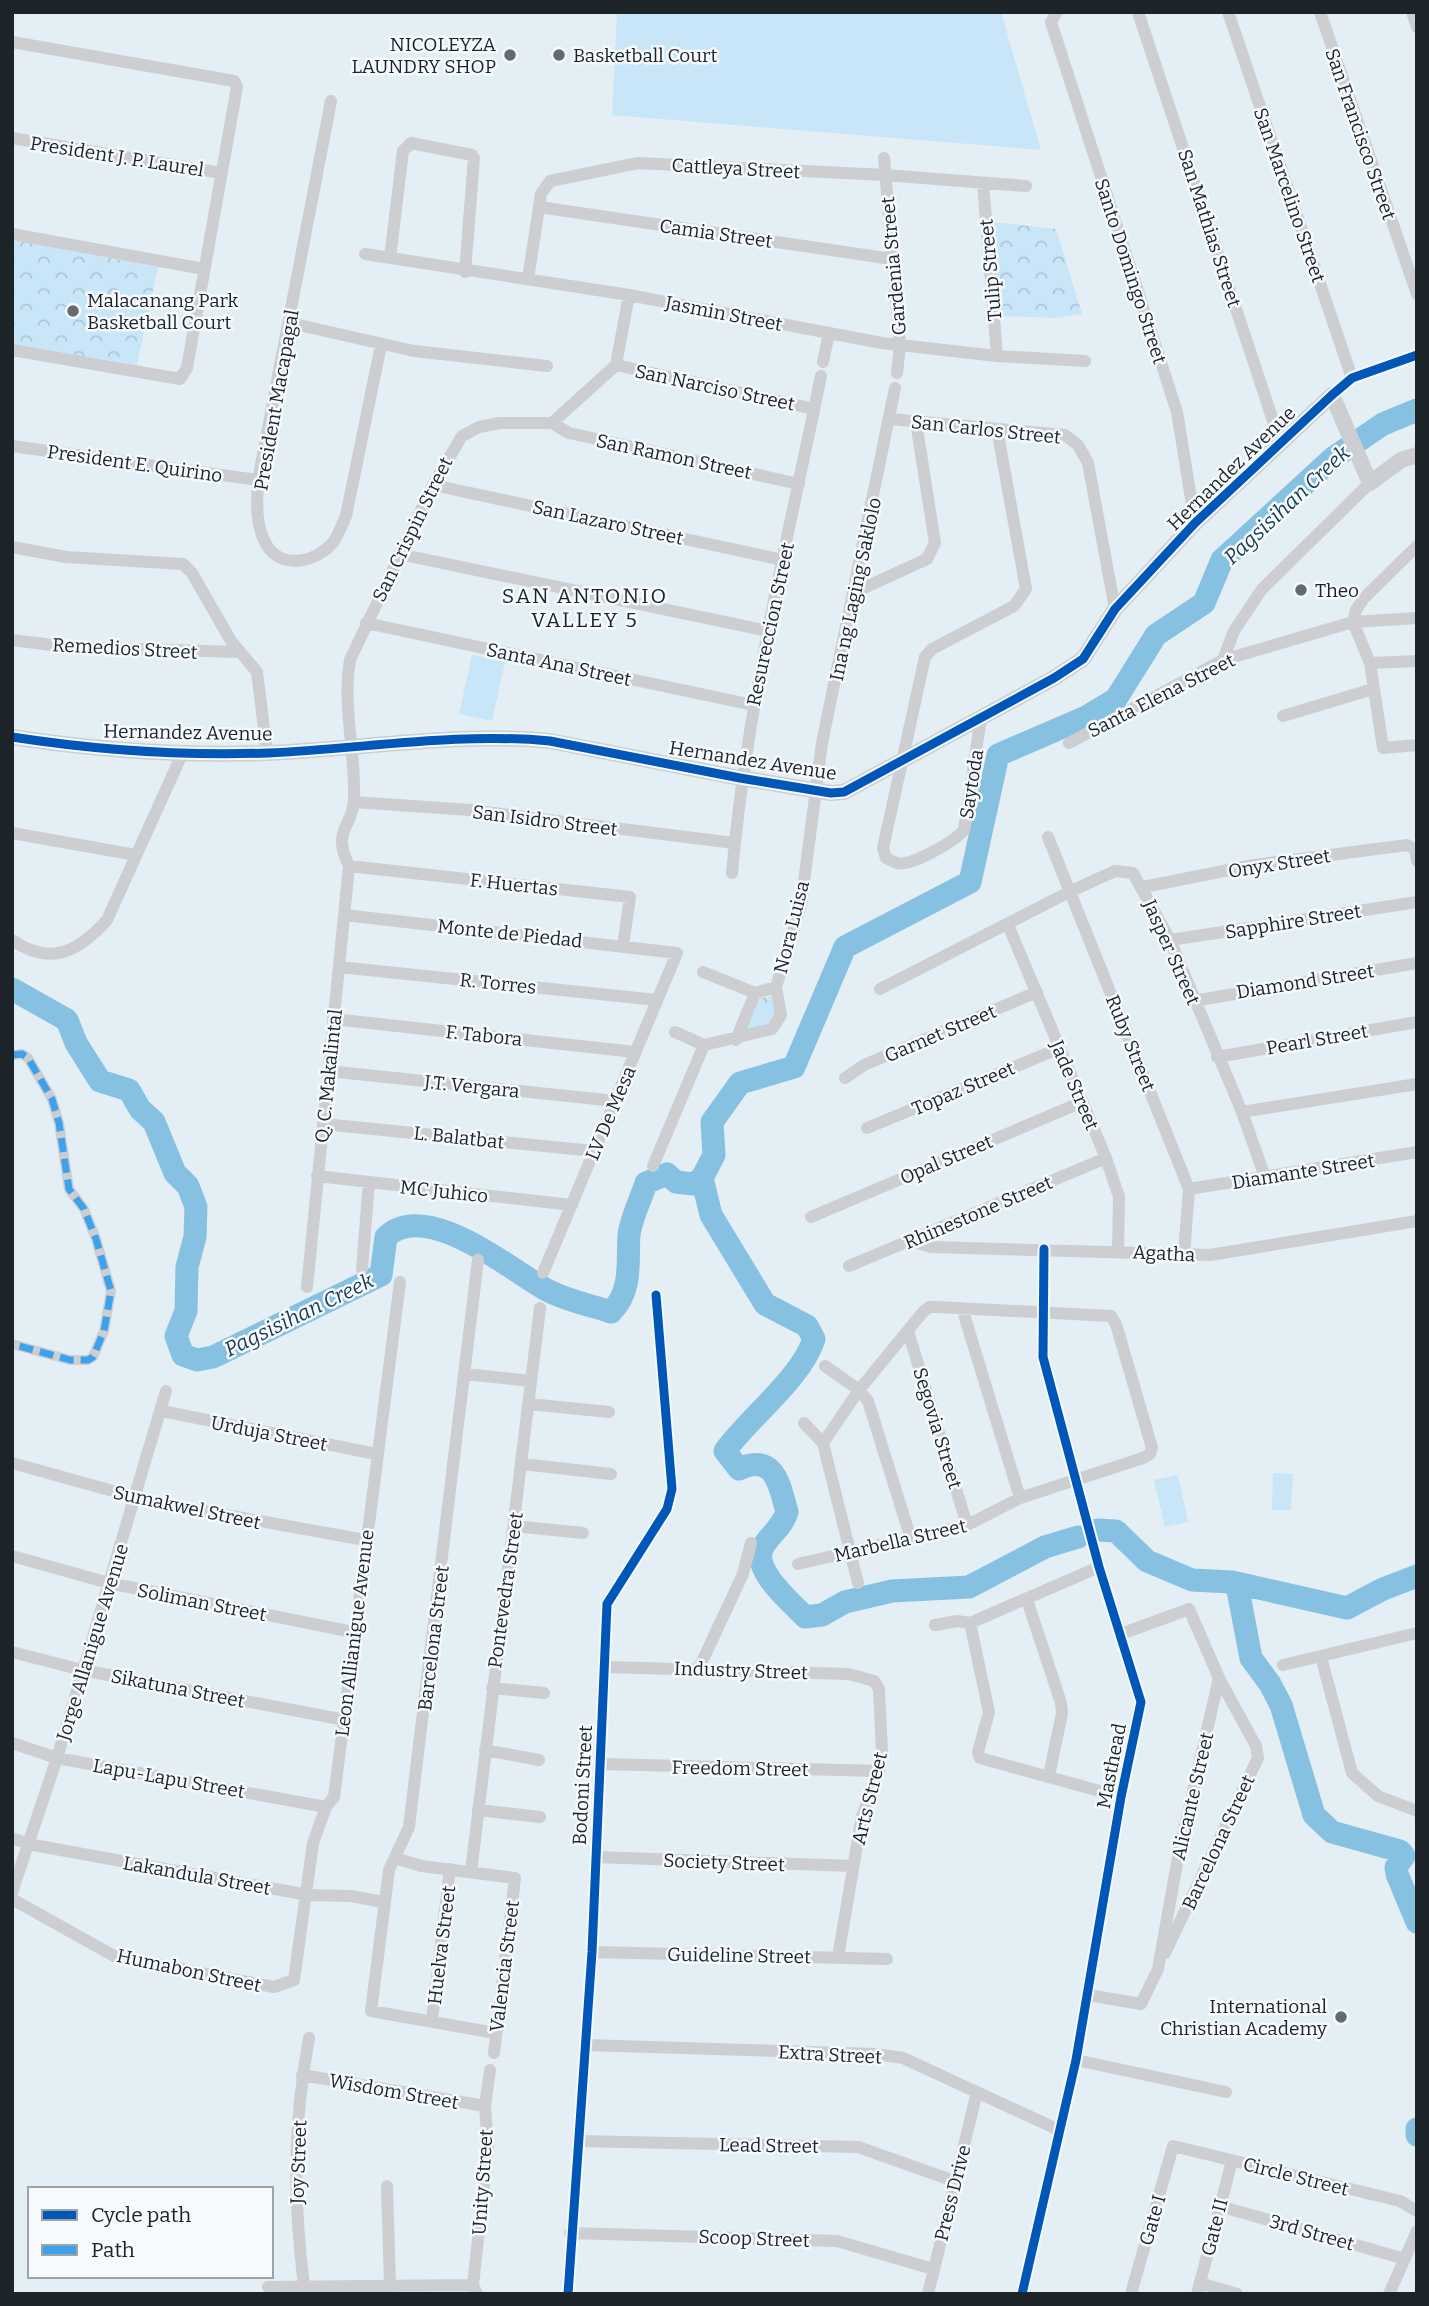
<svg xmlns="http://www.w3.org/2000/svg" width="1429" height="2306" viewBox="0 0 1429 2306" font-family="Bitter,serif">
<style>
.green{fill:#c9e6f8}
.park{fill:url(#park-crowns)}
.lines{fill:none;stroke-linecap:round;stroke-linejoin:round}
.river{stroke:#87c1e2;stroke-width:23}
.pedestrian{stroke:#ccced1;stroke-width:10}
.minor{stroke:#ccced1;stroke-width:12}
.tertiary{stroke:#ccced1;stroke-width:16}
.quiet{stroke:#3da2eb;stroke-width:7;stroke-dasharray:14 7;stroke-linecap:butt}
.cycleway-casing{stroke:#f6fafd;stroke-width:13}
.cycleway{stroke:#0057b8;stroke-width:9}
.poi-dot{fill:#626b70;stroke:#f6fafd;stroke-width:2.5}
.labels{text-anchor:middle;stroke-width:5;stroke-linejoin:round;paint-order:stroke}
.poi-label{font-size:19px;fill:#1c2429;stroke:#f6fafd;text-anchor:start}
.street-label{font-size:19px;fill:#1c2429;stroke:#f6fafd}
.water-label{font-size:21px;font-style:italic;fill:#183b4e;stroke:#f6fafd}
.neighbourhood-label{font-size:21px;letter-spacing:2px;fill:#1c2429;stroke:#f6fafd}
</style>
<defs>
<pattern id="park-crowns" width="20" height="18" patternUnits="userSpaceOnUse" patternTransform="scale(1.75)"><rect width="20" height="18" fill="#c9e6f8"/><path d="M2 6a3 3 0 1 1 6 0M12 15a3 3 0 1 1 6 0" fill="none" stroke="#acc5d5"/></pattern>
</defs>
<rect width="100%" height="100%" fill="#e3eef5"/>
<path class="green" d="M617,12H1001L1041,150L612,115Z
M472,655L505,662L492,721L459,714Z
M1273,1473L1293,1474L1291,1510H1272Z
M1178,1475L1188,1522L1165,1527L1154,1480Z"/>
<path class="park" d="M993,222L1056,229L1082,314L1057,318L1000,316Z
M12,240L158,267L137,365L12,344Z
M768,996L778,1002C776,1023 764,1027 745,1032L757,1000Z"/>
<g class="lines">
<path class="river" d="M12,989L67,1020L76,1043L100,1081L129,1090L140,1109L154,1122L175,1173L188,1186L196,1207L195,1237L187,1267L186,1311L176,1336L183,1355L197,1360L213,1357L381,1275L386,1237C425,1199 507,1267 545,1289C564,1300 590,1305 611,1312C633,1290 627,1262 629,1235C631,1218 641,1199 646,1183L667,1174L676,1182L693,1184L702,1178L714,1155L712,1122L740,1083L794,1067L845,947L970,882L998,755L1086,717L1116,699L1156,635L1204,603L1222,560L1333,458L1383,424L1417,410
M702,1178L711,1215L765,1304L807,1326L814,1339C802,1377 750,1417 725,1451L739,1469C775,1453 779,1484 787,1512C782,1528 768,1536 762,1549C753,1571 791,1602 805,1617L822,1615L845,1602L892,1591L969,1587L1045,1547L1078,1537
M1098,1530L1116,1531L1147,1561L1192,1580L1232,1582L1347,1608L1383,1589L1417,1576
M1232,1582L1238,1590L1251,1658L1270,1684L1281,1705L1314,1815L1332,1832L1400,1851L1404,1856L1396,1867L1397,1874L1417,1922
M1417,2129V2135"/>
<path class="pedestrian" d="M12,1055L22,1054L28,1058L52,1099L59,1123L69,1189L84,1209L96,1239L111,1291L104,1331L93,1357L88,1360H70L12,1344"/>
<path class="minor" d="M1057,12L1051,22L1177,412L1195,523
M1138,12L1281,445
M1228,12L1352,378
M1320,12L1417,294
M1412,12L1417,27
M12,42L234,81L237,87L187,368L180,379L12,350
M331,101L258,480C257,501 255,525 266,544C281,571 318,562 334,541C339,534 342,524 346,516L381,345
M12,138L221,173
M884,158L900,345L897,373
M983,183L997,356
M539,207L892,259
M12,234L204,269
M365,254L629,295L882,343L997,356L1085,361
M390,258L403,151L411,143L472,155L474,158L465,272
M528,279L541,194L550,181L638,163L885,175L1026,186
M290,323L414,351L547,366
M823,362L829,333
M616,365L814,409
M1332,395L1352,378L1417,355
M890,419L1065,435L1078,445L1088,463L1115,609
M552,423L569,433L799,484
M12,446L258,480
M433,485L783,560
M1417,546L1364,598L1356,610L1353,622L1370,663L1383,748L1417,745
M12,547L66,557L183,564L192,573L231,641L257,672L267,753
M399,554L768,631
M855,592L927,559L935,543L916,422
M366,623L753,705
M12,640L68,647L239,652
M1223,660L1234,631L1262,589L1370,483
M1370,663L1417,661
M1283,716L1373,689
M981,718L964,830C955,841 911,867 897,863C893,862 890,860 886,858L883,848L925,657L932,649L1014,606L1026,589L997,429
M1069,743L1223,660L1353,622L1417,618
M354,802L470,810L734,843
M12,833L136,855
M1048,837L1189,1189L1184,1254
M349,866C331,828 353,828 354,800C356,753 342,707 350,660L433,485L462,436L479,427L499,423H552L616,365L629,295
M349,866L630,897L623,946
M732,873C747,705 787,542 821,376
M1143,887L1254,865L1407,845L1415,849L1417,861
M344,915L677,953L543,1273
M1008,925L1106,1158L1119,1197L1118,1251
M12,940C51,967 79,951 107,920L183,752
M1170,940L1417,902
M339,967L657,1000
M703,972L755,993L776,987
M880,989L1071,891L1115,871L1133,873L1170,940L1242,1112L1265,1177
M1193,1001L1417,963
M333,1019L635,1052
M675,1032L704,1045
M736,1040L755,993
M1217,1057L1417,1022
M328,1071L615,1101
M845,1078L864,1065L1037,992
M1242,1112L1417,1084
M323,1124L594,1151
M867,1128L1060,1048
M653,1166L704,1045L772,1029L781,1015L776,987L801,905L822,743L895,388
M317,1176L572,1205
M1189,1189L1417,1152
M811,1217L1082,1102
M910,1241L931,1247L1210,1255L1417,1221
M478,1260L409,1827L389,1870L371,2011L495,2033
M849,1266L1106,1158
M362,1269L369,1182
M307,1287L349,866
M962,1308L1020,1498
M908,1331L967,1525
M825,1366L859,1390L868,1401L911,1539
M465,1374L531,1381
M529,1404L609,1412
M162,1411L376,1454
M804,1423L823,1443L858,1583
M12,1463L149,1501L365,1540
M522,1464L611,1474
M514,1526L583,1533
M12,1556L109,1583L353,1632
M798,1564L967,1525L1020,1498L1143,1458L1150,1454L1152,1448L1116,1324L1111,1316L937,1307H929L923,1312L859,1390L823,1443
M1027,1600L1061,1703L1062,1713L1049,1776
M970,1623L989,1712L978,1752L980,1758L1121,1797
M935,1625L957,1621L970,1623L1099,1567
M12,1652L82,1670L345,1720
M1321,1657L1352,1773L1378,1796L1417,1811
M1283,1665L1417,1633
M606,1667L849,1674L874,1681L879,1689L882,1753L879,1771L862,1816L838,1957
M699,1668L743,1574L751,1543
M492,1688L544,1693
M12,1743L57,1758L326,1807
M485,1750L539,1760
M600,1764L879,1771
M478,1810L540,1817
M12,1838L28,1844L308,1895L351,1896L383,1902
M596,1857L853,1866
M395,1858L421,1866L515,1878L494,2053
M471,1872L540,1308
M12,1892L57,1758L166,1391
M12,1899L114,1956L274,1987L294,1980L313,1843L326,1807L334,1797L400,1282
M592,1952L887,1959
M1165,1953L1258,1758L1256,1746L1219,1678
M1088,1995L1141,2004L1158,1969L1179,1852L1219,1678L1189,1609L1121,1634
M432,2020L450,1869
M585,2045L875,2054L903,2058L1059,2130
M1076,2060L1226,2092
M302,2075L485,2106
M579,2141L858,2147L954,2181
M387,2186L390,2285
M1219,2206L1405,2259
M570,2233L837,2241L933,2269
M1200,2283L1237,2294
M304,2286C293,2197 293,2126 309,2038
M268,2287L473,2285
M477,2294L473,2285L488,2148L485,2106L490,2070
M568,2294L592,1952L607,1604L667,1509L672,1489L656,1295
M928,2294L977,2092
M1022,2294L1076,2060L1121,1797L1141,1702L1099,1567L1043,1357L1044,1249
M1131,2294L1173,2146L1400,2201L1417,2211
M1197,2294L1232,2161
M1389,2294L1417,2231"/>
<path class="tertiary" d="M12,737C96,750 183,756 268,753C362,749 455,732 550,741L740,778L831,793L844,792L1054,678L1083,659L1115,609L1195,523L1332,395L1370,483L1401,460L1417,455"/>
<path class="quiet" d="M12,1055L22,1054L28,1058L52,1099L59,1123L69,1189L84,1209L96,1239L111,1291L104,1331L93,1357L88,1360H70L12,1344"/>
<defs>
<path id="cycleway" d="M12,737C96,750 183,756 268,753C362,749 455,732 550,741L740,778L831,793L844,792L1054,678L1083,659L1115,609L1195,523L1332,395L1352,378L1417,355
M568,2294L592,1952L607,1604L667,1509L672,1489L656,1295
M1022,2294L1076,2060L1121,1797L1141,1702L1099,1567L1043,1357L1044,1249"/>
</defs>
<use href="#cycleway" class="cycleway-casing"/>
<use href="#cycleway" class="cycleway"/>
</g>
<g class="poi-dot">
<circle cx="510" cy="55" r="7"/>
<circle cx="559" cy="55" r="7"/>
<circle cx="73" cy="311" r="7"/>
<circle cx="1301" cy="590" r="7"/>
<circle cx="1341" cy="2017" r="7"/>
</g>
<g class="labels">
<g class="poi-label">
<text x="496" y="51" text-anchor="end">NICOLEYZA<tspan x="496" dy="22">LAUNDRY SHOP</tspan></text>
<text x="573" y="62">Basketball Court</text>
<text x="87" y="307">Malacanang Park<tspan x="87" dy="22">Basketball Court</tspan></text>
<text x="1315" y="597">Theo</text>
<text x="1327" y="2013" text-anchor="end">International<tspan x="1327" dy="22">Christian Academy</tspan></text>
</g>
<g class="street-label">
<text transform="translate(1361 134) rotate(71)" y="7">San Francisco Street</text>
<text transform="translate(117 156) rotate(9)" y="7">President J. P. Laurel</text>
<text transform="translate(736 168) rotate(3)" y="7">Cattleya Street</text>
<text transform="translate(1290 195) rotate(71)" y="7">San Marcelino Street</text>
<text transform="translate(1210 228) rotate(72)" y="7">San Mathias Street</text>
<text transform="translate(716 233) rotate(8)" y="7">Camia Street</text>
<text transform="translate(893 266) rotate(-95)" y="7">Gardenia Street</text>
<text transform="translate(990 270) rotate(-95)" y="7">Tulip Street</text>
<text transform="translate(1131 271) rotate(72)" y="7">Santo Domingo Street</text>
<text transform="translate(724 313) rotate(11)" y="7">Jasmin Street</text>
<text transform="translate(715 387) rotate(12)" y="7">San Narciso Street</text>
<text transform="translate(276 400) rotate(-80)" y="7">President Macapagal</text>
<text transform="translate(986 429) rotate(6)" y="7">San Carlos Street</text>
<text transform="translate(674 456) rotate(12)" y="7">San Ramon Street</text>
<text transform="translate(135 463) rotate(8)" y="7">President E. Quirino</text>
<text transform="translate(1231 468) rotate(-44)" y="7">Hernandez Avenue</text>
<text transform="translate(608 522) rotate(12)" y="7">San Lazaro Street</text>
<text transform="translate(412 529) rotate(-64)" y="7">San Crispin Street</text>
<text transform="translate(855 589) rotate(-78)" y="7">Ina ng Laging Saklolo</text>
<text transform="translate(770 624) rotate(-78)" y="7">Resureccion Street</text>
<text transform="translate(125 648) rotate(3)" y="7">Remedios Street</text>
<text transform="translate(559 664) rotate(12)" y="7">Santa Ana Street</text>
<text transform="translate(1161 695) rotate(-27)" y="7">Santa Elena Street</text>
<text transform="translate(188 732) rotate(1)" y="7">Hernandez Avenue</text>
<text transform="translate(753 760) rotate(9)" y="7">Hernandez Avenue</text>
<text transform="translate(971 784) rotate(-81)" y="7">Saytoda</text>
<text transform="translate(545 820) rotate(7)" y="7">San Isidro Street</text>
<text transform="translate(1279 863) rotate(-9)" y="7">Onyx Street</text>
<text transform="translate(514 884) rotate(6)" y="7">F. Huertas</text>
<text transform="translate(1293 921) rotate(-9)" y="7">Sapphire Street</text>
<text transform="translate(791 927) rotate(-76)" y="7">Nora Luisa</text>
<text transform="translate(510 933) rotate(6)" y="7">Monte de Piedad</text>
<text transform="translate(1172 952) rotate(66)" y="7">Jasper Street</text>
<text transform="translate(1305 981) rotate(-9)" y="7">Diamond Street</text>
<text transform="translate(498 983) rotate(6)" y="7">R. Torres</text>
<text transform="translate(940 1033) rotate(-23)" y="7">Garnet Street</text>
<text transform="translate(484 1035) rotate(6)" y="7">F. Tabora</text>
<text transform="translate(1317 1039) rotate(-10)" y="7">Pearl Street</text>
<text transform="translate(1131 1043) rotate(68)" y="7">Ruby Street</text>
<text transform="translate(328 1076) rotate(-84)" y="7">Q. C. Makalintal</text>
<text transform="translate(1075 1085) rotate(67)" y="7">Jade Street</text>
<text transform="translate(472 1086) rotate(6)" y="7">J.T. Vergara</text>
<text transform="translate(963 1088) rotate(-23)" y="7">Topaz Street</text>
<text transform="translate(610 1113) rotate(-67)" y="7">LV De Mesa</text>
<text transform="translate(459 1137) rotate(6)" y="7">L. Balatbat</text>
<text transform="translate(946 1159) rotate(-23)" y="7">Opal Street</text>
<text transform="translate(1303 1171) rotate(-9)" y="7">Diamante Street</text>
<text transform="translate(444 1191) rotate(6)" y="7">MC Juhico</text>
<text transform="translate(978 1212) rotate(-23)" y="7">Rhinestone Street</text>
<text transform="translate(1164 1253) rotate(3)" y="7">Agatha</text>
<text transform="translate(938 1428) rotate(73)" y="7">Segovia Street</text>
<text transform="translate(269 1433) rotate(11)" y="7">Urduja Street</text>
<text transform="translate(187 1507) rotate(12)" y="7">Sumakwel Street</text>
<text transform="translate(900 1540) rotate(-13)" y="7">Marbella Street</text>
<text transform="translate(505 1590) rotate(-82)" y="7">Pontevedra Street</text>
<text transform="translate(202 1602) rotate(11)" y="7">Soliman Street</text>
<text transform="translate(354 1633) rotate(-83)" y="7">Leon Allianigue Avenue</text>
<text transform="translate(433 1638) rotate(-83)" y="7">Barcelona Street</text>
<text transform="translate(92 1642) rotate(-73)" y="7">Jorge Allanigue Avenue</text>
<text transform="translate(741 1670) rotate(2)" y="7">Industry Street</text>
<text transform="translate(178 1688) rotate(11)" y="7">Sikatuna Street</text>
<text transform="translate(1111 1766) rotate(-79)" y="7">Masthead</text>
<text transform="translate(740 1768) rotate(1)" y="7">Freedom Street</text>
<text transform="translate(169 1778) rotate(10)" y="7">Lapu-Lapu Street</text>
<text transform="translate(582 1785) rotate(-87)" y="7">Bodoni Street</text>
<text transform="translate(1192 1796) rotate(-77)" y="7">Alicante Street</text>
<text transform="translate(869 1798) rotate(-76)" y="7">Arts Street</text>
<text transform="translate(1218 1842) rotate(-65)" y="7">Barcelona Street</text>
<text transform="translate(724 1862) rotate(2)" y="7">Society Street</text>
<text transform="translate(197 1875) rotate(10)" y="7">Lakandula Street</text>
<text transform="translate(441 1945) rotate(-83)" y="7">Huelva Street</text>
<text transform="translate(739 1955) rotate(1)" y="7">Guideline Street</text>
<text transform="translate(504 1966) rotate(-83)" y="7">Valencia Street</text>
<text transform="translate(189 1970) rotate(12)" y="7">Humabon Street</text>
<text transform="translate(830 2054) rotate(3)" y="7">Extra Street</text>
<text transform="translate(394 2091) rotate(10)" y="7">Wisdom Street</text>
<text transform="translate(769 2145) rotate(1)" y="7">Lead Street</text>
<text transform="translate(298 2162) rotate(-88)" y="7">Joy Street</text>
<text transform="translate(1296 2176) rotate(14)" y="7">Circle Street</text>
<text transform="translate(482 2182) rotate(-86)" y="7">Unity Street</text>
<text transform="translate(952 2193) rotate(-76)" y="7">Press Drive</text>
<text transform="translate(1152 2220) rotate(-74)" y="7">Gate I</text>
<text transform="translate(1214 2227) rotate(-76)" y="7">Gate II</text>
<text transform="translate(1312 2232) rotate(16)" y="7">3rd Street</text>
<text transform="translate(754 2238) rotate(2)" y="7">Scoop Street</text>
</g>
<g class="water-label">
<text transform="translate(1287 505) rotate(-43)" y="7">Pagsisihan Creek</text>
<text transform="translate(299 1315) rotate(-26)" y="7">Pagsisihan Creek</text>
</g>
<g class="neighbourhood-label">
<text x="585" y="603">SAN ANTONIO<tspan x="585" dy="24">VALLEY 5</tspan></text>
</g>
</g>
<rect width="1429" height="2306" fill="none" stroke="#1c2429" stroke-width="28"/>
<rect x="28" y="2187" width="245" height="91" fill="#f6fafd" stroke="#9fa4a8" stroke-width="2"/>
<rect x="42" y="2210" width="35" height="10" fill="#0057b8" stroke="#9fa4a8" stroke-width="2"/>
<text x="91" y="2222" font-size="21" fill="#1c2429">Cycle path</text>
<rect x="42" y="2245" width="35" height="10" fill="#3da2eb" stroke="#9fa4a8" stroke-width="2"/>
<text x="91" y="2257" font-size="21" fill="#1c2429">Path</text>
</svg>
